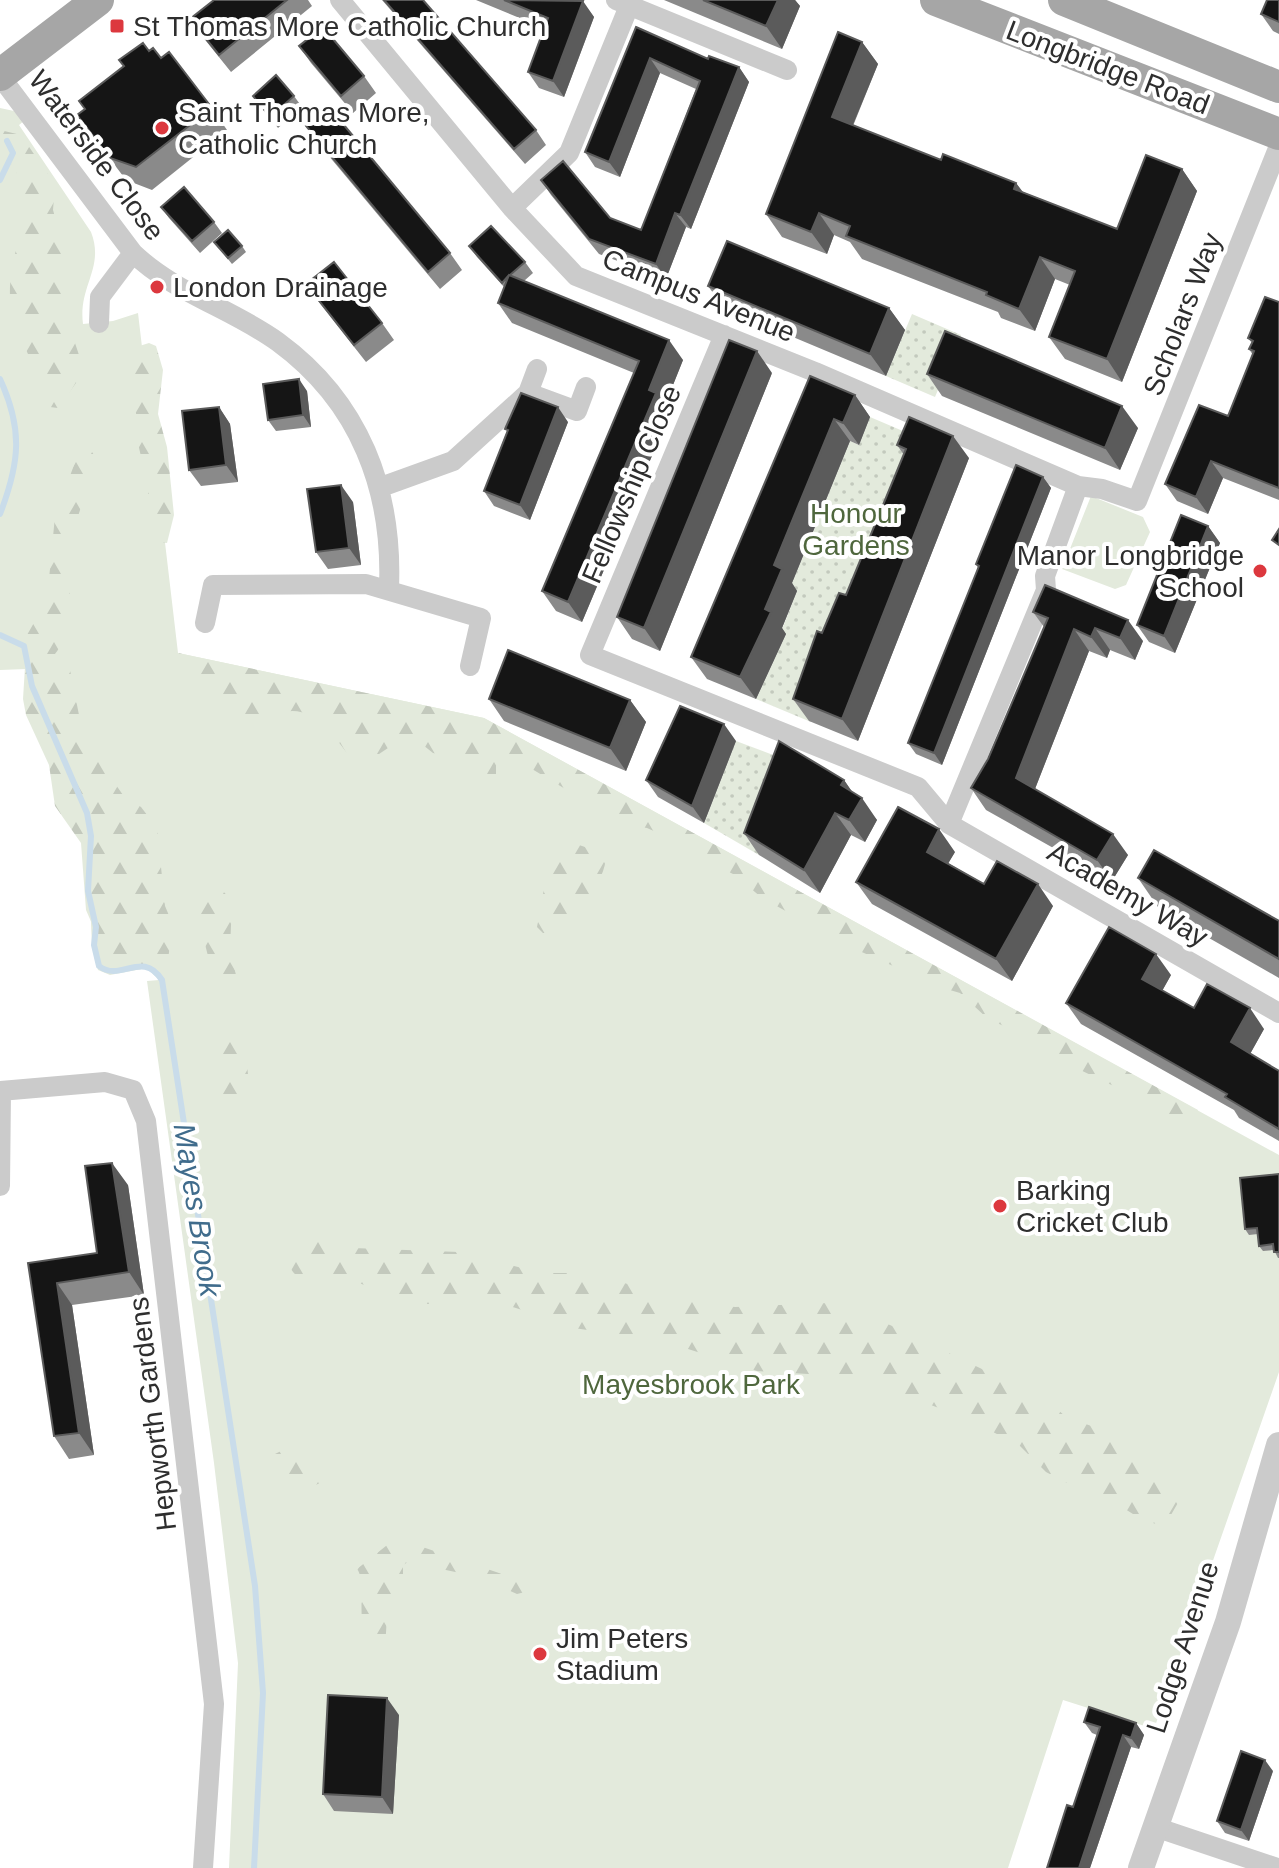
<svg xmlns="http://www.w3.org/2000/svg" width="1279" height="1868" viewBox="0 0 1279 1868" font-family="Arial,sans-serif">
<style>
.green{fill:#e3eadc}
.forest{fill:url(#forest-firs)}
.garden{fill:url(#garden-dots)}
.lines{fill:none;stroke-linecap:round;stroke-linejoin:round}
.stream{stroke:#c9dcea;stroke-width:6}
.minor{stroke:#cbcbcb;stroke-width:20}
.tertiary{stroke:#cbcbcb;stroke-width:26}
.primary{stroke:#a6a6a6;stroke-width:32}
.wall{fill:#8a8a8a}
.shaded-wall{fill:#5b5b5b}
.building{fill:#151515;stroke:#5b5b5b;stroke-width:2}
.poi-dot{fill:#dc383e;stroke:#fff;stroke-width:3}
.labels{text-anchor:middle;stroke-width:8;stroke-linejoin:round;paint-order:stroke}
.poi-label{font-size:28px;fill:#2e2e2e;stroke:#fff;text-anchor:start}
.street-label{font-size:28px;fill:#2e2e2e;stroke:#fff}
.park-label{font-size:28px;fill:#4f673d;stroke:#fff}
.water-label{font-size:30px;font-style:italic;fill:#406c8c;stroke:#fff}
</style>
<defs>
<pattern id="forest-firs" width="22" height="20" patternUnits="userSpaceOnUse" patternTransform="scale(2)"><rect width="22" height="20" fill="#e3eadc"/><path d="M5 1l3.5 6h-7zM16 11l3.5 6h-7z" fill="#c3c9bd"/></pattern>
<pattern id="garden-dots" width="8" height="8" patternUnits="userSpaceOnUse" patternTransform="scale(2)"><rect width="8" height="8" fill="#e3eadc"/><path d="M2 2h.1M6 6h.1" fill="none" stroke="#c3c9bd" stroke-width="1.8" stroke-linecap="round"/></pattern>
</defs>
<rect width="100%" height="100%" fill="#fff"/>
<path class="green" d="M0,108L14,111L25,120L19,125L91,232C105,268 78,286 83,324L113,321L138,313L178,653L484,718L1279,1155V1372L1154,1729L1063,1700L1008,1868H229L238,1663L214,1463L147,981L159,980L147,968L110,975L98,970L92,947L88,851L27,669L0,670Z
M1091,496L1143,517L1150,532L1126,585L1115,589L1062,569Z"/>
<path class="forest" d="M0,130L21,135L55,185L53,210L61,238L63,307L82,364L76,383L58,408L50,407C39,395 39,383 34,368C25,344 11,325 10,298C8,249 36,221 14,165L0,160Z
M149,343L156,346L163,370L158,414L167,447L174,515L167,543L153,542L149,529L148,487L137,439L136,413L127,395V367L133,348Z
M80,449H90L94,455C90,491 72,523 68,559C62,603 89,608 55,654L69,665L79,715L104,768L123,795L141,807L157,828L165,906L173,925L168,959L147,966L118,961L96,933L86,910L81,843L55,806L49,765L26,715L23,699L27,635L47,600L55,516Z
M178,653L484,718L1198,1110L1195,1120L1157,1114L1122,1090L1074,1067L1053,1050L987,1018L960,993L916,980L900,969L855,949L762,898L735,875L697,856L688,846L647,828L608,821L592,805L517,760L501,756L496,760V776L481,775L463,759L433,753L423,745L408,742L394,744L373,758L354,760C338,745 333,728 311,716C296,707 283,712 268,715C222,725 203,689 178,660Z
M558,838L606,854C606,886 575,910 554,933H543L537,927L546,878L547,848Z
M211,887L222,890L232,901L230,950L236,975L232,988C224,991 215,990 210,981C207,975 209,964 208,956C203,934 196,919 201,894Z
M232,1033L239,1035C246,1047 252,1093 248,1107L229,1111C219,1089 210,1062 222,1039Z
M316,1239L353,1248L459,1252L542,1273H591L681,1300L735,1307L828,1303L890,1325L1047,1400L1066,1417L1111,1433L1177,1483L1179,1501L1168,1520L1156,1524L1141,1519L1109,1499L1084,1492L1046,1472L1020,1446L970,1420L858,1377L757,1371L663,1341L553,1325C531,1309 491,1299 464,1301C448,1302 430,1306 414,1303C388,1299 365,1280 338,1279C323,1279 309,1287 296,1275C287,1268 290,1257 292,1247L301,1240Z
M281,1451L302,1460L322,1458L328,1462L331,1470L326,1480C287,1499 299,1493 270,1470L273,1455Z
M396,1538L528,1583L525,1592L517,1594L479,1577L408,1562L403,1565V1585L387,1615L385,1650L369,1652C355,1624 367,1581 357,1569Z"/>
<path class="garden" d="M912,314L961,335L935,397L886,376Z
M870,417L924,440L811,722L756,699L786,634L781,632L797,591L790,588L850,441L859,445Z
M736,741L794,763L759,855L704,823Z"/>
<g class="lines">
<path class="stream" d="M0,180L13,153L7,141
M0,379C23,429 20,462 0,514
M0,635L24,646L32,686L87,813L91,836L88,891L96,927L94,945L99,966C121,983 142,949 162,980L255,1586L263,1693L254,1868"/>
<path class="minor" d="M340,0L512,208L576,276L815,372L1078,486L1102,489L1137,501L1279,146
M616,0L787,70
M0,76L133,253C176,294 231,308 278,342C360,402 393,490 389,588
M512,208L569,153L629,6
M99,323L100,297L133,253
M724,335L590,655L918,787L949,824L1279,1013
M528,393L577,411L586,387
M381,487L453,461L528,393L537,369
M205,623L213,585L366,584L481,618L470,666
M949,824L1046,590L1045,576L1078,486
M0,1091L105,1082L133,1090L146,1121L214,1704L203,1868
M0,1186L1,1091
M1155,1827L1277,1868"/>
<path class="tertiary" d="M1141,1868L1228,1622L1279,1445"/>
<path class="primary" d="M936,0L1279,134
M1064,0L1279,87
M0,75L98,0"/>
</g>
<path class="wall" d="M214,0H308L312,6L231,72L202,36L190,19Z
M382,0H423L536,130L546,145L525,164Z
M476,0H581L594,17L564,97L539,88L528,72L544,28Z
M664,0H795L800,6L782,49Z
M1279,0V34L1273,31L1261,14Z
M636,27L708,59L739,67L749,82L691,229L686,227L666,279L599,254L551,195L541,180L610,218L641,230L696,89L660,73L620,177L595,167L585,152Z
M862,42L878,64L853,126L941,160L1016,183L1023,192L1117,229L1182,169L1197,191L1122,382L1065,359L1049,337L1070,285L1055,279L1035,331L1001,318L998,312L862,259L850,242L834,235L827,254L782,237L766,214Z
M299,46L364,76L376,93L353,113L311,63Z
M149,51L161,58L212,108L227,130L152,190L126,180L77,115Z
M253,96H294L302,107L278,128Z
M306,126L450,253L462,270L440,289L318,143Z
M161,207L214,222L222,233L200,253L169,218Z
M214,242L242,246L246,252L232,264Z
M469,246L525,262L533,273L524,281L683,360L665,405L670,413L582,622L556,611L542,591L634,373L512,323L498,303L504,287L477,257Z
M306,284L382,323L394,340L366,362L318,301Z
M708,286L889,308L905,330L886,376L724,308Z
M1279,302V500L1223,478L1208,514L1177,501L1165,484L1228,416L1253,355L1249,349L1252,343L1248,338Z
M772,373L660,651L632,639L617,617Z
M927,374L1138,428L1120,470L942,396Z
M810,376L855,395L870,417L859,445L850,441L792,583L797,591L782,628L786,634L756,699L707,679L691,657Z
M307,391L311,427L276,431L268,420Z
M219,407L230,424L238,482L201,486L189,470Z
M568,422L530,520L494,506L484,491L507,431L505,429Z
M897,445L969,458L858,741L809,721L793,699L822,633L846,595L904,455Z
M1043,477L1051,488L942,765L916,754L908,743L978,568L976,564Z
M353,502L361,565L328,569L316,552Z
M1208,526L1220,543L1175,653L1149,642L1137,625Z
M1033,612L1143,641L1135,660L1110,650L1107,658L1089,651L1035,789L1128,855L1112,881L986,810L971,788L988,759L1044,627Z
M489,699L630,700L646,722L626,771L504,721Z
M736,741L704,823L658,797L646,780Z
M844,780L853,793L877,820L865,842L851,835L820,893L759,855L744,833Z
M955,852L948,863L984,884L1053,906L1012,981L872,904L856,882Z
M1138,878L1279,921V978L1160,910Z
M1171,975L1162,991L1194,1008L1264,1029L1250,1054L1279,1071V1141L1239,1118L1234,1110L1081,1024L1066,1003Z
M1279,1174V1258H1278L1274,1250L1263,1251L1259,1246L1258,1234L1249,1235L1245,1229Z
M128,1185L144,1295L72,1305L94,1455L69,1459L54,1436L28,1263L97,1253Z
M399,1715L393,1814L334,1811L323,1794Z
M1084,1722L1136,1723L1144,1735L1139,1749L1131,1747L1090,1868L1073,1807L1097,1735L1092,1733Z
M1273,1771L1249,1841L1225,1833L1217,1821Z"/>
<path class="shaded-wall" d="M778,0H795L800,6L782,49L766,26Z
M583,1L594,17L564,97L553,81Z
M862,42L878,64L847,139L832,117Z
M650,58L660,73L620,177L609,162Z
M739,67L749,82L691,229L680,215Z
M1182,169L1197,191L1122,382L1107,359Z
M1016,183L1032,205L1014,189Z
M675,213L686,227L666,279L656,264Z
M819,213L834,235L827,254L811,232Z
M1040,257L1055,279L1035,331L1019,309Z
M889,308L905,330L886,376L870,354Z
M669,340L683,360L665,405L670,413L582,622L568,602L649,390Z
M757,351L772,373L660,651L644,628Z
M299,379L307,391L311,427L303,415Z
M855,395L870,417L859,445L843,423Z
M1122,406L1138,428L1120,470L1105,448Z
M219,407L230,424L238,482L226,465Z
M558,407L568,422L530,520L520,505Z
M834,419L850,441L792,583L797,591L782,628L786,634L756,699L740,677L774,565Z
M953,436L969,458L858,741L842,719Z
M1211,461L1223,478L1208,514L1196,497Z
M1043,477L1051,488L942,765L934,753Z
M341,485L353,502L361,565L349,548Z
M1208,526L1220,543L1175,653L1164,636Z
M1128,620L1143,641L1135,660L1120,638Z
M1095,628L1110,650L1107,658L1091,637Z
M1074,629L1089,651L1031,799L1016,778Z
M630,700L646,722L626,771L610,748Z
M724,724L736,741L704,823L692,806Z
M844,780L859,802L862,798L877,820L865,842L849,820L841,785Z
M835,813L851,835L820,893L804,870Z
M939,829L955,852L942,874L927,852Z
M1113,834L1128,855L1112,881L1097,860Z
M1038,884L1053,906L1012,981L996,959Z
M1156,954L1171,975L1157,1000L1142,979Z
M1250,1008L1264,1029L1245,1063L1231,1042Z
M112,1163L128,1185L144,1295L129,1272Z
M57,1283L72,1305L94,1455L79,1433Z
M387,1698L399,1715L393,1814L382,1797Z
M1136,1723L1144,1735L1139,1749L1131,1738Z
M1123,1735L1131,1747L1090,1868H1079Z
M1265,1760L1273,1771L1249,1841L1241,1830Z"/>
<path class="building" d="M214,0H287L219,55L190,19Z
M384,0H423L536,130L514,149Z
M504,0L583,1L553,81L528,72L548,18Z
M703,0H778L766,26Z
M1267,0H1279V22L1261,14Z
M323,27L364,76L341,96L299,46Z
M636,27L708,59L709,56L739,67L680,215L675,213L656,264L589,239L541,180L563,161L610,218L641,230L700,81L650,58L609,162L585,152Z
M838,32L862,42L832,117L941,160L943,154L1016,183L1014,189L1117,229L1146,155L1182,169L1107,359L1049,337L1075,271L1040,257L1019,309L986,295L987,292L846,236L850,226L819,213L811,232L766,214Z
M143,43L149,51L153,48L161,58L169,52L212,108L136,167L110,158L77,115L85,109L79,101L124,66L119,60Z
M276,75L294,96L270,117L253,96Z
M329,107L450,253L428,272L306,126Z
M184,187L214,222L192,241L161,207Z
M491,226L525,262L510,275H509L502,283L469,246Z
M228,230L242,246L228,258L214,242Z
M727,241L889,308L870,354L708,286Z
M334,262L382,323L354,345L306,284Z
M509,275L669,340L649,390L656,393L568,602L542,591L639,361L498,303Z
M1265,297L1279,302V488L1211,461L1196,497L1165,484L1199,405L1228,416L1254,351L1249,349L1253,341L1248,338Z
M945,331L1122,406L1105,448L927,374Z
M729,340L757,351L644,628L617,617Z
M810,376L855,395L843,423L834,419L774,565L782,569L765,609L771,612L740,677L691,657Z
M299,379L303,415L268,420L263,384Z
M521,393L558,407L520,505L484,491L508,430L505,429Z
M219,407L226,465L189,470L182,411Z
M909,417L953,436L842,719L793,699L817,631L822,633L839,593L846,595L906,449L897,445Z
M1016,465L1043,477L934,753L908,743L979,566L976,564Z
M341,485L349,548L316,552L307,489Z
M1181,515L1208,526L1164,636L1137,625Z
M1279,529V545L1272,540Z
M1045,585L1128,620L1120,638L1095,628L1091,637L1074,629L1016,778L1113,834L1097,860L971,788L988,759L1048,618L1033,612Z
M508,650L630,700L610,748L489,699Z
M680,706L724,724L692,806L646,780Z
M779,741L844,780L841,785L862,798L849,820L835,813L804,870L744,833Z
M898,807L939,829L927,852L984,884L997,861L1038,884L996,959L856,882Z
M1154,850L1279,921V959L1138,878Z
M1109,927L1156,954L1142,979L1167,993L1194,1008L1207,984L1250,1008L1231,1042L1279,1071V1129L1225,1097L1227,1094L1066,1003Z
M112,1163L129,1272L57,1283L79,1433L54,1436L28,1263L97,1253L85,1166Z
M1279,1174V1252H1274L1273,1244L1259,1246L1257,1228L1245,1229L1240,1178Z
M328,1695L387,1698L382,1797L323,1794Z
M1089,1707L1136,1723L1131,1738L1123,1735L1079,1868H1047L1067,1805L1073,1807L1100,1727L1084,1722Z
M1241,1751L1265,1760L1241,1830L1217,1821Z"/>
<g class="poi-dot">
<rect x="109" y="18" width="16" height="16" rx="4"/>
<circle cx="162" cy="128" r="8"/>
<circle cx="157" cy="287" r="8"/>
<circle cx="1260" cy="571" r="8"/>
<circle cx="1000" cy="1206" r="8"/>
<circle cx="540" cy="1654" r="8"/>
</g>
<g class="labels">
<g class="poi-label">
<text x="133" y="36">St Thomas More Catholic Church</text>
<text x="178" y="122">Saint Thomas More,<tspan x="178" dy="32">Catholic Church</tspan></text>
<text x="173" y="297">London Drainage</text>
<text x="1244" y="565" text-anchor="end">Manor Longbridge<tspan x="1244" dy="32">School</tspan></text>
<text x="1016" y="1200">Barking<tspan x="1016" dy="32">Cricket Club</tspan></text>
<text x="556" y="1648">Jim Peters<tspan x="556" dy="32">Stadium</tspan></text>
</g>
<g class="street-label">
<text transform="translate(1108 67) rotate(21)" y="10">Longbridge Road</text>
<text transform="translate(97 155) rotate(53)" y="10">Waterside Close</text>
<text transform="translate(699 295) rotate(22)" y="10">Campus Avenue</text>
<text transform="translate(1182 314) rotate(-69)" y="10">Scholars Way</text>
<text transform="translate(631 484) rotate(-67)" y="10">Fellowship Close</text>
<text transform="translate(1128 894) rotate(30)" y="10">Academy Way</text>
<text transform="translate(152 1414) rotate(-97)" y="10">Hepworth Gardens</text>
<text transform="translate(1182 1647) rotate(-72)" y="10">Lodge Avenue</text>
</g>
<g class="park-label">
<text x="856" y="523">Honour<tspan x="856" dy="32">Gardens</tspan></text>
<text x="691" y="1394">Mayesbrook Park</text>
</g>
<g class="water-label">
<text transform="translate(197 1210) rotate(81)" y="10">Mayes Brook</text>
</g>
</g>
</svg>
